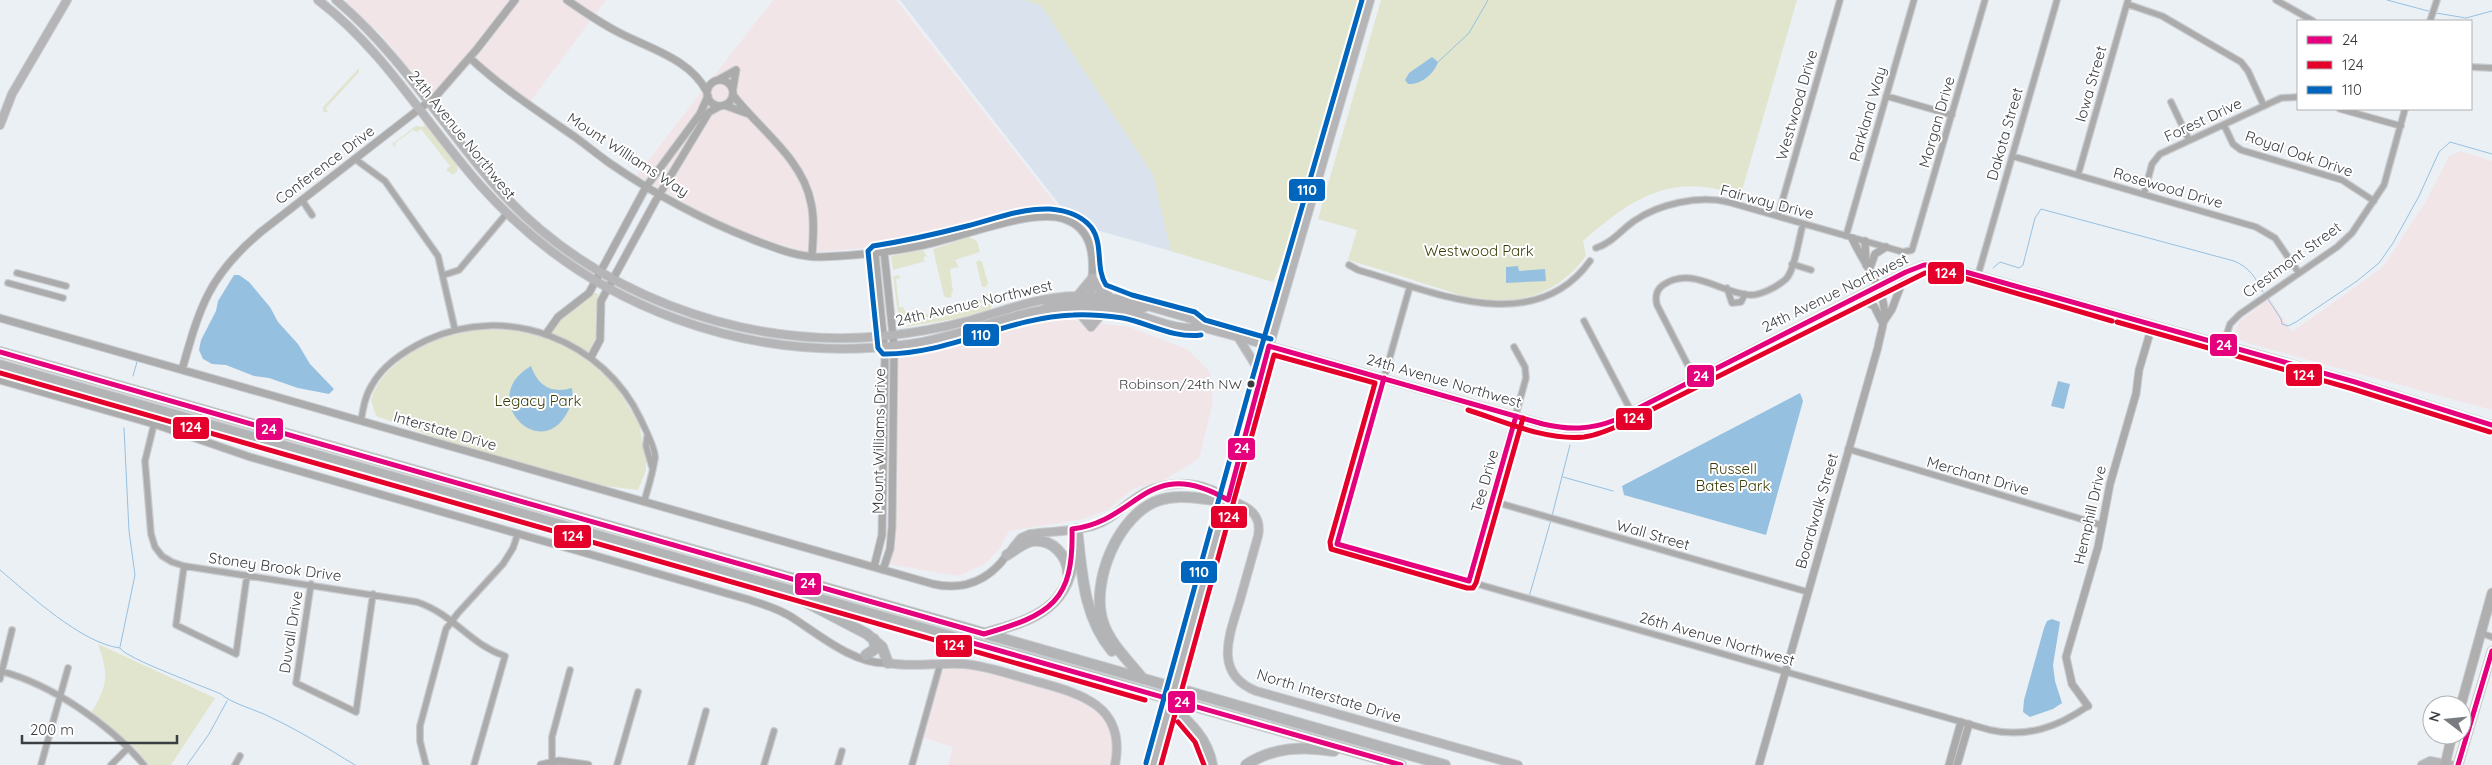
<svg xmlns="http://www.w3.org/2000/svg" width="2492" height="765" viewBox="0 0 2492 765" font-family="Quicksand,sans-serif">
<style>
.commercial{fill:#f2e5e8}
.built{fill:#d9e2ed}
.green{fill:#e1e5cd}
.water{fill:#96c0e0}
.lines{fill:none;stroke-linecap:round;stroke-linejoin:round}
.stream{stroke:#96c0e0;stroke-width:1}
.minor-casing{stroke:#c8ccd0;stroke-width:8}
.tertiary-casing{stroke:#c8ccd0;stroke-width:9}
.secondary-casing{stroke:#c8ccd0;stroke-width:10}
.primary-casing{stroke:#c8ccd0;stroke-width:11}
.motorway-casing{stroke:#c8ccd0;stroke-width:12}
.minor{stroke:#acabac;stroke-width:5.5}
.tertiary{stroke:#acabac;stroke-width:7}
.secondary{stroke:#b5b4b6;stroke-width:8}
.primary{stroke:#afafaf;stroke-width:9}
.motorway{stroke:#b3b4b5;stroke-width:10}
.secondary-bridge-casing{stroke:#c8ccd0;stroke-width:10;stroke-linecap:butt}
.secondary-bridge{stroke:#b5b4b6;stroke-width:8}
.bus-1-casing{stroke:#fff;stroke-width:9}
.bus-2-casing{stroke:#fff;stroke-width:9}
.bus-3-casing{stroke:#fff;stroke-width:9}
.bus-1{stroke:#e5007d;stroke-width:5}
.bus-2{stroke:#e4002b;stroke-width:5}
.bus-3{stroke:#0065bd;stroke-width:5}
.bus-dot{fill:#3a3d41;stroke:#fff;stroke-width:2}
.labels{text-anchor:middle;stroke-width:4;stroke-linejoin:round;paint-order:stroke}
.bus-label{font-size:14px;fill:#3a3d41;stroke:#fff;text-anchor:end}
.street-label{font-size:15px;fill:#3a3d41;stroke:#fff}
.park-label{font-size:15px;fill:#3a3c07;stroke:#fff}
.line-badge{stroke:#fff;stroke-width:2}
.badge-label{font-size:14px;text-anchor:middle;font-weight:bold;fill:#fff}
</style>
<rect width="100%" height="100%" fill="#ebf0f5"/>
<path class="commercial" d="M347,0H606L530,102L474,60L436,103L382,35L346,4Z
M773,0H896L1066,217L1022,218L984,225L899,245L808,253L766,240L714,220L637,175Z
M2460,151L2492,161V410L2272,350L2235,339L2232,336L2240,321L2270,298L2292,332L2383,267L2426,201L2449,156Z
M1063,319L1129,327L1187,349L1210,372L1213,402L1199,459L1164,480L1133,489L1109,509L1084,519L1009,531L1000,548L985,564L959,576L887,564L897,348Z
M956,666L981,669L1077,696L1091,704L1103,716L1108,724L1113,746L1111,765H948L953,747L924,738L943,668Z"/>
<path class="built" d="M900,0H1360L1305,193L1274,280L1096,230L1066,213Z"/>
<path class="green" d="M1023,0H1358L1291,238L1273,282L1171,251L1153,175L1041,5Z
M1381,0H1797L1741,194C1728,192 1716,188 1703,187C1655,181 1617,211 1583,241L1586,256C1560,292 1522,305 1479,300C1463,298 1445,289 1428,285C1402,276 1375,268 1348,260L1357,230L1318,219Z
M359,68V72L326,108L328,112H323V107Z
M425,123L458,164L457,171L453,175L446,170L450,166L421,129L417,132L413,130L395,143L396,148L392,144L416,126L423,127Z
M969,237L977,241L980,252L955,260L959,267L950,269L953,292L951,293L952,297L947,298L944,296L933,249Z
M923,250L928,258L925,256L923,259L926,261L893,270L891,256Z
M979,260L982,262L988,283L986,287H982L976,262Z
M899,275L900,278L896,279L899,307H903L908,317L922,315V318L912,320L904,325L899,322L893,276Z
M593,293H597L600,297L597,312L598,333L586,358L615,385L639,423L646,460V470L638,490L605,486L506,459L440,439L376,416L371,400C377,380 390,368 406,356C448,327 497,324 545,337L560,318Z
M988,293L992,300L967,306L965,300L968,303L984,299V295Z
M964,300L966,307L924,318L923,315L946,310V306L951,304L952,308L964,305Z
M993,303L990,310L973,316L905,327L914,322L942,317Z
M98,644L215,698L171,765H148L137,750L91,713C108,684 109,676 98,644Z"/>
<path class="water" d="M1432,57L1438,62C1434,74 1421,85 1408,84L1405,80L1409,73Z
M1518,266L1519,271L1545,269L1546,281L1506,283V267Z
M234,275H239L249,282L270,307L278,322L298,344L310,364L334,389L329,394L298,388L269,378L254,376L226,365L212,364L203,359L199,350L201,340L216,311L218,301Z
M531,366C538,386 551,394 572,388C574,399 570,409 564,418C535,459 478,396 531,366Z
M2058,381L2070,384L2064,409L2051,406Z
M1800,393L1803,401L1766,535L1624,495L1622,486Z
M2052,619L2060,622L2053,665L2055,681L2062,703L2053,709L2030,717L2023,712L2024,700L2044,628L2047,621Z"/>
<g class="lines">
<path class="stream" d="M2387,0L2432,12
M2436,13L2466,18L2492,11
M1438,62L1469,33L1488,0
M1993,268L2000,262L2019,268L2023,265L2035,218L2041,209L2234,261C2249,267 2256,278 2263,292
M2268,299L2281,319L2282,324L2288,326L2296,322L2357,281L2379,263L2393,243L2419,196L2439,152L2450,142L2492,154
M133,376L137,362
M1563,477L1613,491
M1552,516L1570,445
M0,570C30,595 81,643 120,648C125,658 205,687 221,694C230,703 257,710 270,717C300,731 327,748 355,765
M1529,597L1551,520
M120,647L135,575L129,531L124,428
M187,765L209,734L227,701"/>
<defs>
<path id="minor" d="M2276,0L2313,21
M2127,4L2162,16L2241,62L2248,71L2264,106
M2430,21L2437,0
M2471,67L2492,68
M1886,96L1952,115
M2171,102L2189,140
M2340,109L2401,126
M2224,125L2233,144L2241,150L2342,180L2374,201
M2012,156L2256,227L2275,238L2299,273
M355,159L385,181L438,256L455,330
M2078,175L2128,0
M2144,194L2152,164L2160,154L2281,98L2298,97
M302,200L312,215
M1778,216L1840,0
M1846,236L1914,0
M1596,248C1612,243 1620,231 1634,221C1659,204 1698,195 1728,202L1903,252L1912,250L1985,0
M1792,264L1811,270
M1349,265L1358,270C1431,291 1534,339 1590,261
M17,273L66,286
M444,275L459,270L507,213
M1978,275L2057,0
M8,283L63,298
M1410,286L1337,544L1990,730C2027,738 2058,727 2088,706
M1727,288L1732,303L1741,302L1745,294
M1584,321L1631,411
M2223,346L2230,324L2240,314L2337,247L2352,233L2384,185L2405,109
M1695,379L1657,305C1655,297 1656,290 1663,285C1692,265 1721,294 1751,295C1762,295 1778,286 1786,279C1795,270 1799,237 1803,224
M361,421C363,409 365,396 372,385C383,365 406,350 427,340C507,303 604,340 641,420C645,429 656,449 655,458C653,473 648,488 644,502
M154,424L145,461L151,534L155,547L162,556L172,562L184,566L417,602C455,615 469,644 505,656L474,765
M647,437L646,446L652,467
M1848,449L2101,525
M1492,501L1808,592
M184,566L176,625L236,654L247,575
M1469,581L1526,378L1525,367L1514,347
M311,584L296,683L356,712L373,594
M2481,633L2492,637
M0,671C51,684 111,725 144,765
M0,679L12,630
M552,762V737L570,670
M41,765L68,668
M111,765L128,748
M235,765L240,756
M426,765L420,741V726L446,629L458,613L503,564L513,548L518,533
M617,765L638,692
M691,765L706,711
M764,765L774,731
M838,765L842,751
M912,765L940,665"/>
<path id="tertiary" d="M567,0C583,11 599,22 616,31C647,48 690,58 707,92
M470,58C502,88 539,112 575,137C586,145 597,154 608,162C654,194 703,220 754,240C775,248 797,257 820,257C854,256 890,252 924,245C959,238 1032,208 1064,219C1091,228 1094,253 1092,278
M720,79L736,70L733,88
M707 93a13 13 0 1 1 26 0a13 13 0 1 1-26 0Z
M733,95C759,129 803,159 811,203C815,220 813,239 812,256
M724,105L746,113
M1865,241L1866,265
M1869,270L1875,254L1886,247
M1855,297L1874,306L1882,322
M0,318L933,584C964,591 989,580 1007,555
M1884,321L1892,309L1906,272
M546,334L558,317L589,293L646,187L700,114L708,96
M591,357L600,340L601,301L656,200L709,112L720,106
M182,370C200,306 209,275 262,231L436,96L477,49L515,0
M0,380L154,424L250,457L750,600C765,605 780,609 793,618C819,635 855,665 888,663
M874,567L882,535L885,354L875,253
M883,570L890,549L892,527L894,346L884,251
M2088,706L2072,684L2066,657L2098,547L2110,484L2136,394L2139,370L2152,326
M541,765L559,761L588,765
M1759,765L1878,347C1880,335 1886,320 1884,308C1882,285 1861,259 1852,238
M1949,765L1961,722
M1957,765L1969,724"/>
<path id="secondary" d="M318,0C385,51 425,123 480,185C588,307 749,366 910,344C960,337 1006,314 1055,308C1079,306 1103,307 1127,312C1150,317 1177,332 1201,327
M336,0C398,52 439,120 491,181C587,292 740,350 885,336C913,333 941,328 968,321C1004,311 1038,297 1075,296C1115,294 1154,308 1192,319L1201,327L1238,337L1543,424C1571,431 1588,432 1615,420L1906,272L1924,265H1941L2355,382L2492,425
M0,125L12,94L67,0
M1092,278L1099,289L1109,296
M1077,296L1092,278
M1074,307L1091,327
M1091,307L1095,303L1101,302L1144,308
M1091,307V327
M1045,308L1054,303L1090,299L1092,278
M1091,327L1100,316L1112,309
M1238,337L1261,374
M1012,549L1021,538L1030,534C1051,531 1075,532 1095,525C1111,520 1122,507 1136,498C1157,482 1189,480 1212,490C1220,493 1225,499 1232,501C1250,507 1262,516 1258,536C1252,557 1246,579 1240,600C1230,634 1212,673 1256,691L1518,765
M1185,653L1258,385L1370,0
M888,663C914,668 939,662 964,664C987,666 1009,674 1031,680C1077,693 1127,703 1115,765
M1153,765L1162,735
M2422,765L2430,761L2451,765"/>
<path id="primary" d="M2461,705L2492,593
M2445,765L2452,735
M2458,765L2492,651"/>
<path id="motorway" d="M0,352L1445,765
M0,365L1401,765
M1077,529C1082,572 1083,616 1112,651
M1007,555C1015,550 1023,543 1032,541C1052,538 1068,556 1068,574
M800,599L867,634L882,647L888,663
M986,633C1035,620 1073,606 1074,547
M866,655L875,649L874,639
M1143,679C1129,661 1110,644 1103,622C1090,583 1118,513 1160,500C1183,493 1204,501 1228,500
M1163,699C1185,719 1207,735 1212,765
M1246,765C1273,747 1303,746 1334,751"/>
</defs>
<use href="#minor" class="minor-casing"/>
<use href="#tertiary" class="tertiary-casing"/>
<use href="#secondary" class="secondary-casing"/>
<use href="#primary" class="primary-casing"/>
<use href="#motorway" class="motorway-casing"/>
<use href="#minor" class="minor"/>
<use href="#tertiary" class="tertiary"/>
<use href="#secondary" class="secondary"/>
<use href="#primary" class="primary"/>
<use href="#motorway" class="motorway"/>
<defs>
<path id="secondary-bridge" d="M1162,735L1185,653"/>
</defs>
<use href="#secondary-bridge" class="secondary-bridge-casing"/>
<use href="#secondary-bridge" class="secondary-bridge"/>
<defs>
<path id="bus-1" d="M0,352L984,634C1050,615 1074,602 1072,529C1138,522 1147,453 1228,500L1269,346L1543,424C1569,430 1590,430 1615,420L1906,272L1924,265H1941L2355,382L2492,425
M1384,378L1337,544L1469,581L1516,416
M962,640L1401,765
M2458,765L2492,651"/>
<path id="bus-2" d="M2117,322L2353,389L2490,432
M0,373L1145,700
M1468,410C1503,421 1546,441 1584,437C1599,435 1614,428 1627,422L1925,273H1947L2112,321
M1178,722L1195,742L1204,765
M1161,765L1274,355L1375,383L1330,542L1331,549L1467,588H1473L1476,583L1523,418"/>
<path id="bus-3" d="M1201,335C1175,339 1148,323 1123,318C1108,316 1089,314 1073,315C1008,317 949,355 883,354L878,348L868,251L873,246C905,241 936,234 967,226C994,219 1022,208 1050,209C1064,210 1081,215 1091,227C1104,244 1095,268 1106,285L1132,295L1195,312L1205,320L1271,339
M1146,763L1251,383L1362,0"/>
</defs>
<use href="#bus-1" class="bus-1-casing"/>
<use href="#bus-2" class="bus-2-casing"/>
<use href="#bus-3" class="bus-3-casing"/>
<use href="#bus-1" class="bus-1"/>
<use href="#bus-2" class="bus-2"/>
<use href="#bus-3" class="bus-3"/>
</g>
<circle class="bus-dot" cx="1251" cy="384" r="4.5"/>
<g class="labels">
<g class="bus-label">
<text x="1242" y="389">Robinson/24th NW</text>
</g>
<g class="street-label">
<text transform="translate(2091 84) rotate(-74)" y="5">Iowa Street</text>
<text transform="translate(1797 105) rotate(-74)" y="5">Westwood Drive</text>
<text transform="translate(1868 114) rotate(-74)" y="5">Parkland Way</text>
<text transform="translate(2203 120) rotate(-25)" y="5">Forest Drive</text>
<text transform="translate(1937 122) rotate(-74)" y="5">Morgan Drive</text>
<text transform="translate(2005 134) rotate(-74)" y="5">Dakota Street</text>
<text transform="translate(462 135) rotate(51)" y="5">24th Avenue Northwest</text>
<text transform="translate(2299 154) rotate(19)" y="5">Royal Oak Drive</text>
<text transform="translate(628 155) rotate(33)" y="5">Mount Williams Way</text>
<text transform="translate(325 165) rotate(-37)" y="5">Conference Drive</text>
<text transform="translate(2168 188) rotate(16)" y="5">Rosewood Drive</text>
<text transform="translate(1767 202) rotate(15)" y="5">Fairway Drive</text>
<text transform="translate(2292 260) rotate(-36)" y="5">Crestmont Street</text>
<text transform="translate(1835 293) rotate(-26)" y="5">24th Avenue Northwest</text>
<text transform="translate(974 303) rotate(-13)" y="5">24th Avenue Northwest</text>
<text transform="translate(1444 381) rotate(16)" y="5">24th Avenue Northwest</text>
<text transform="translate(445 431) rotate(16)" y="5">Interstate Drive</text>
<text transform="translate(879 441) rotate(-89)" y="5">Mount Williams Drive</text>
<text transform="translate(1978 476) rotate(16)" y="5">Merchant Drive</text>
<text transform="translate(1485 481) rotate(-74)" y="5">Tee Drive</text>
<text transform="translate(1817 511) rotate(-74)" y="5">Boardwalk Street</text>
<text transform="translate(2090 515) rotate(-77)" y="5">Hemphill Drive</text>
<text transform="translate(1653 535) rotate(16)" y="5">Wall Street</text>
<text transform="translate(275 567) rotate(8)" y="5">Stoney Brook Drive</text>
<text transform="translate(291 632) rotate(-81)" y="5">Duvall Drive</text>
<text transform="translate(1717 639) rotate(16)" y="5">26th Avenue Northwest</text>
<text transform="translate(1329 696) rotate(17)" y="5">North Interstate Drive</text>
</g>
<g class="park-label">
<text x="1479" y="256">Westwood Park</text>
<text x="538" y="406">Legacy Park</text>
<text x="1733" y="474">Russell<tspan x="1733" dy="17">Bates Park</tspan></text>
</g>
</g>
<g class="line-badge">
<rect x="1288" y="178" width="38" height="24" rx="5" fill="#0065bd"/>
<rect x="1927" y="261" width="38" height="24" rx="5" fill="#e4002b"/>
<rect x="962" y="323" width="38" height="24" rx="5" fill="#0065bd"/>
<rect x="2209" y="333" width="29" height="24" rx="5" fill="#e5007d"/>
<rect x="2285" y="363" width="38" height="24" rx="5" fill="#e4002b"/>
<rect x="1686" y="364" width="29" height="24" rx="5" fill="#e5007d"/>
<rect x="1615" y="407" width="38" height="24" rx="5" fill="#e4002b"/>
<rect x="172" y="416" width="38" height="24" rx="5" fill="#e4002b"/>
<rect x="255" y="417" width="29" height="24" rx="5" fill="#e5007d"/>
<rect x="1227" y="437" width="29" height="24" rx="5" fill="#e5007d"/>
<rect x="1210" y="505" width="38" height="24" rx="5" fill="#e4002b"/>
<rect x="553" y="524" width="39" height="25" rx="5" fill="#e4002b"/>
<rect x="1180" y="560" width="38" height="24" rx="5" fill="#0065bd"/>
<rect x="794" y="572" width="28" height="24" rx="5" fill="#e5007d"/>
<rect x="935" y="634" width="38" height="24" rx="5" fill="#e4002b"/>
<rect x="1167" y="690" width="29" height="24" rx="5" fill="#e5007d"/>
</g>
<g class="badge-label">
<text x="1307" y="195">110</text>
<text x="1946" y="278">124</text>
<text x="981" y="340">110</text>
<text x="2224" y="350">24</text>
<text x="2304" y="380">124</text>
<text x="1701" y="381">24</text>
<text x="1634" y="423">124</text>
<text x="191" y="432">124</text>
<text x="269" y="434">24</text>
<text x="1242" y="453">24</text>
<text x="1229" y="522">124</text>
<text x="573" y="541">124</text>
<text x="1199" y="577">110</text>
<text x="808" y="588">24</text>
<text x="954" y="650">124</text>
<text x="1182" y="707">24</text>
</g>
<rect x="2297" y="20" width="175" height="90" fill="#ffffff" stroke="#b0b1b3"/>
<rect x="2307" y="36" width="25" height="8" fill="#e5007d" stroke="#b0b1b3"/>
<text x="2342" y="45" font-size="15" fill="#3a3d41">24</text>
<rect x="2307" y="61" width="25" height="8" fill="#e4002b" stroke="#b0b1b3"/>
<text x="2342" y="70" font-size="15" fill="#3a3d41">124</text>
<rect x="2307" y="86" width="25" height="8" fill="#0065bd" stroke="#b0b1b3"/>
<text x="2342" y="95" font-size="15" fill="#3a3d41">110</text>
<g transform="translate(2447 720) rotate(286)"><circle r="24" fill="#ffffff" stroke="#b0b1b3"/>
<path d="M0-4L9 19L0 12L-9 19Z" fill="#787c80"/>
<text y="-8" font-size="14" font-weight="bold" text-anchor="middle" fill="#3a3d41">N</text>
</g>
<path d="M22 735v8h155v-8" fill="none" stroke="#3a3d41" stroke-width="2.5"/>
<text x="30" y="735" font-size="15" fill="#3a3d41" stroke="#ffffff" stroke-width="4" paint-order="stroke">200 m</text>
</svg>
